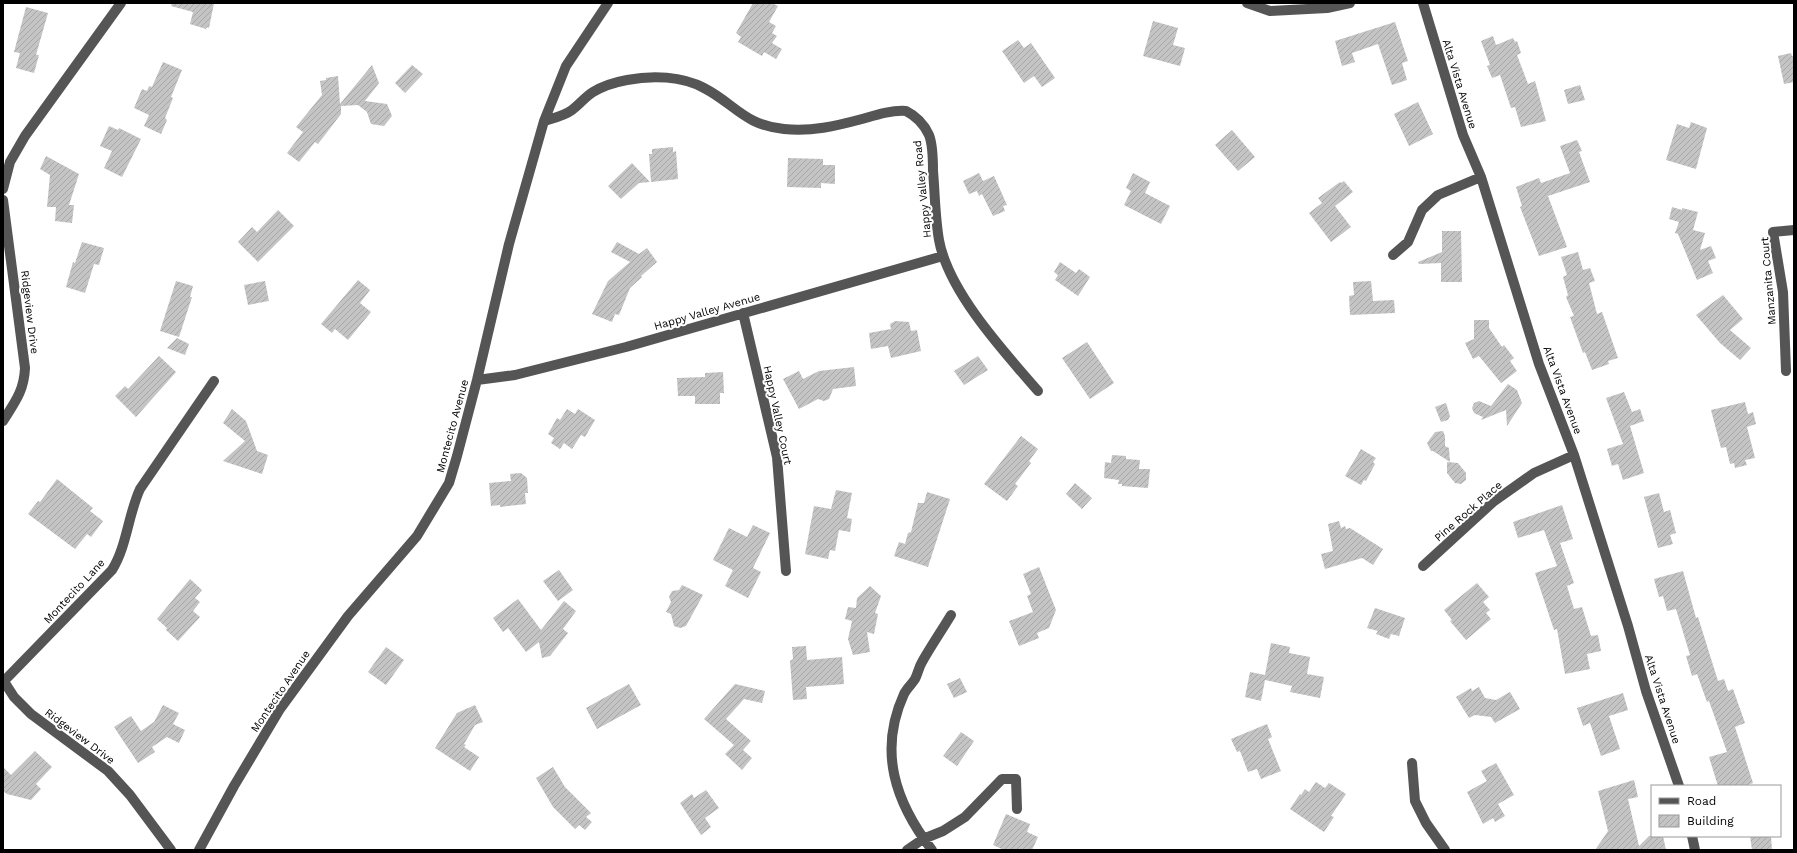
<svg xmlns="http://www.w3.org/2000/svg" width="1797" height="853" viewBox="0 0 1797 853" font-family="'Work Sans',sans-serif">
<style>
.building{fill:url(#building-hatch)}
.lines{fill:none;stroke-linecap:round;stroke-linejoin:round}
.minor{stroke:#555;stroke-width:10}
.labels{text-anchor:middle;stroke-width:4;stroke-linejoin:round;paint-order:stroke}
.street-label{font-size:11px;fill:#000;stroke:#fff}
</style>
<defs>
<pattern id="building-hatch" width="6" height="6" patternUnits="userSpaceOnUse"><rect width="6" height="6" fill="#c4c4c4"/><path d="M-1 1l2-2M0 6l6-6M5 7l2-2" fill="none" stroke="#a7a7a7"/></pattern>
</defs>
<rect width="100%" height="100%" fill="#fff"/>
<path class="building" d="M172,3H214L209,28L207,27L206,29L190,24L193,12L171,6Z
M753,3H772L778,6L769,22L776,26L772,33L777,36L772,43L782,49L776,59L764,52L762,56L738,42L741,37L736,33Z
M26,7L48,13L36,55H39L34,73L16,68L20,53L14,52Z
M1153,21L1178,28L1173,45L1185,48L1180,66L1143,56Z
M1395,22L1408,61L1402,63L1407,80L1392,85L1378,44L1352,53L1355,62L1342,66L1335,41Z
M1493,36L1496,45L1513,38L1515,42L1517,41L1521,53L1517,55L1528,84L1535,81L1546,121L1521,127L1515,107L1511,108L1500,75L1492,78L1487,66L1490,65L1481,41Z
M1018,40L1024,48L1031,43L1055,78L1042,87L1034,76L1024,83L1002,51Z
M1791,53L1792,56H1794V82L1784,84L1778,56Z
M163,62L182,70L171,97L173,98L165,118L167,120L161,134L144,126L149,115L134,108L142,89L147,91L149,86L152,87Z
M372,65L379,83L365,101L387,104L392,116L384,126L371,124L367,112L358,105L341,106V114L318,144L315,142L299,162L287,153L303,132L296,127L322,95L320,81L326,80V78L338,76L340,104Z
M412,65L423,74L405,93L395,83Z
M1580,85L1585,100L1568,104L1564,90Z
M1418,102L1433,134L1409,146L1394,114Z
M1691,122L1707,128L1696,169L1666,160L1677,124L1689,128Z
M109,126L118,130L119,128L141,139L122,177L104,168L112,151L100,146Z
M1232,130L1255,157L1238,171L1215,145Z
M1577,140L1582,151L1579,152L1590,182L1548,196L1567,247L1539,256L1520,207L1522,206L1516,187L1539,178L1541,183L1570,173L1560,146Z
M673,147V152L676,151L678,179L651,182L649,154H652V149Z
M46,156L79,174L69,205H74L72,223L55,221L56,207H47L50,175L40,169Z
M788,158L823,159V165H835V184L821,183V188L787,187Z
M632,163L650,182L639,183L621,199L608,186Z
M979,173L983,181L994,176L1007,205L1003,206L1005,211L993,216L982,194L979,196L977,191L969,194L963,181Z
M1133,173L1150,182L1145,193L1170,206L1161,224L1124,205L1131,191L1126,188Z
M1344,181L1353,192L1335,206L1351,227L1331,242L1309,213L1322,203L1318,198L1340,182L1341,183Z
M1672,207L1682,210V208L1698,212L1693,230L1705,233L1700,250L1711,246L1716,258L1708,261L1713,273L1697,280L1678,234L1675,233L1679,222L1669,219Z
M278,210L294,226L258,262L238,242L252,227L257,232Z
M1442,231H1461L1462,282H1441V263L1419,264L1418,262L1442,252Z
M82,242L104,248L99,265L94,264L85,293L66,287L73,262L75,263Z
M617,242L639,254L647,248L657,262L641,276L642,277L630,288L619,315L615,314L612,322L592,314L608,281L630,262L611,252Z
M1578,252L1583,270L1590,268L1595,281L1589,283L1597,314L1602,312L1618,358L1608,361L1609,364L1592,370L1585,352L1583,353L1570,317L1574,316L1566,297L1568,295L1563,277L1567,275L1561,257Z
M1060,262L1076,273L1079,269L1090,277L1078,296L1055,280L1058,275L1054,272Z
M358,280L370,290L360,303L371,312L348,340L335,329L332,333L321,324Z
M176,281L193,286L190,297H192L179,337L160,331Z
M265,281L269,301L248,305L244,285Z
M1371,281L1373,301L1394,300L1395,313L1350,315L1349,296L1354,295L1353,282Z
M1723,295L1743,319L1730,330L1751,348L1740,360L1720,343L1696,315Z
M1474,320H1489V328L1502,347L1504,345L1514,358L1510,361L1517,371L1501,383L1479,356L1473,359L1465,343L1474,339Z
M895,321L909,322L911,331L917,330L921,351L891,358L888,346L871,349L869,333L891,329L890,324Z
M177,338L189,344L185,355L167,348Z
M1087,342L1114,383L1090,399L1062,358Z
M159,356L176,372L136,417L115,396L125,386L128,389Z
M978,356L988,370L964,385L954,371Z
M854,367L856,386L833,389L829,399L824,401L818,399L799,409L783,379L799,371L803,379L819,371Z
M723,372L724,393H720V404H695V396H678L677,378L705,377V373Z
M1508,384L1517,390L1522,403L1507,426L1506,410L1481,420L1483,417L1474,413L1472,408L1474,403L1479,401L1491,406Z
M1624,392L1632,412L1640,409L1644,421L1630,426L1644,473L1623,480L1618,464L1612,466L1607,449L1623,444L1606,398Z
M1745,402L1748,414L1753,412L1756,424L1747,427L1755,458L1745,460L1747,465L1735,468L1734,463L1730,464L1726,447L1721,448L1711,410Z
M1446,403L1450,416L1448,420L1441,422L1435,407Z
M232,409L246,421L257,451L268,455L262,474L223,461L245,441L223,423Z
M567,409L575,414L578,409L595,420L585,437L581,435L572,449L564,443L560,449L551,443L554,438L548,434L557,418L560,420Z
M1443,431L1445,436V446L1449,448L1450,462L1433,451H1431L1427,443L1435,432Z
M1021,436L1038,449L1029,461L1031,463L1015,484L1018,486L1007,501L984,484Z
M1361,449L1376,458L1373,462L1375,464L1366,481L1364,480L1361,485L1345,476Z
M1112,455L1126,456V459L1140,460L1139,469H1150L1148,488L1122,486V484H1118L1119,480L1104,478L1105,462L1111,463Z
M1447,462L1458,463L1466,473V480L1461,484L1455,483L1447,473Z
M521,473L527,478L528,493H525L526,504L500,507V505L491,506L489,483L511,481L510,474Z
M57,479L93,508L90,511L103,521L91,537L87,534L75,549L28,514L38,501L40,502Z
M1075,483L1092,498L1082,509L1066,494Z
M836,490L852,493L847,518L852,519L850,532L839,530L835,551L830,550L828,559L805,554L814,506L831,509Z
M927,492L950,499L928,567L894,556L899,542L905,544L908,533L911,532L918,503H924Z
M1659,493L1664,512L1670,510L1676,533L1670,535L1673,544L1658,548L1644,497Z
M1562,505L1573,539L1560,543L1574,583L1567,586L1574,609L1582,607L1591,636L1598,635L1601,651L1587,654L1590,669L1565,674L1557,629L1554,630L1535,573L1557,566L1544,530L1518,538L1513,522Z
M1339,521L1341,528L1345,526L1346,529L1350,528L1383,549L1373,565L1362,558L1325,569L1321,554L1333,551L1328,524Z
M753,525L770,533L753,568L761,572L748,598L725,586L733,570L713,560L729,528L747,537Z
M1039,567L1056,610L1049,628L1037,633L1039,638L1019,646L1009,621L1033,612L1027,596L1031,594L1023,574Z
M559,570L573,590L558,601L543,581Z
M1683,571L1696,618L1698,617L1718,681L1724,679L1728,691L1733,689L1745,723L1735,727L1753,783L1745,786H1718L1709,757L1727,752L1709,701L1707,702L1697,674L1692,676L1686,656L1690,655L1676,609L1667,611L1663,596L1659,597L1654,579Z
M190,579L202,590L195,598L200,602L193,611L200,617L178,641L166,630L167,628L157,619Z
M1477,583L1489,597L1483,602L1490,610L1486,613L1491,619L1466,640L1450,621L1452,620L1444,610Z
M682,585L703,595L686,626L680,628L674,626L671,614L666,612L671,602L669,597L672,591L679,590Z
M870,586L881,596L875,613L878,614L874,634L867,632L870,652L853,655L848,639L852,621L845,619L848,607L856,608L857,598Z
M518,599L541,630L564,601L576,611L563,629L568,633L550,656L542,658L539,642L526,652L508,628L503,632L493,618Z
M1375,608L1405,618L1399,636L1391,634L1389,639L1376,634L1378,631L1367,628Z
M1271,643L1290,647L1289,653L1310,657L1307,674L1324,677L1320,698L1290,692L1292,686L1265,680L1261,701L1245,697L1250,672L1265,675Z
M806,646L807,660L842,657L844,684L806,687L807,699L793,700L790,661L793,659L792,647Z
M386,647L404,660L386,685L368,672Z
M960,678L967,692L954,698L947,684Z
M629,684L641,705L597,729L586,708Z
M735,684L765,691L762,703L744,699L726,719L751,741L743,750L752,758L742,770L725,754L734,745L704,719Z
M1479,687L1485,698L1496,700L1510,692L1520,709L1495,723L1491,717L1475,715L1469,718L1456,697L1471,688L1472,691Z
M1623,693L1628,710L1609,716L1620,749L1601,756L1590,723L1583,726L1577,708Z
M163,705L179,713L173,724L185,730L179,743L167,737L152,747L155,752L138,763L114,727L131,716L141,731L154,722Z
M475,705L483,722L475,725L464,744L466,745L464,747L479,757L470,771L435,748L457,713Z
M1267,724L1272,737L1268,739L1281,771L1261,779L1257,769L1248,772L1240,751L1237,752L1231,739Z
M961,732L974,741L957,766L943,756Z
M35,751L52,767L36,784L41,789L31,800L7,794L3,791V767L11,775Z
M1496,763L1514,795L1498,804L1505,816L1495,822L1493,818L1483,824L1467,792L1487,781L1481,771Z
M553,767L565,787L591,813L586,817L592,822L585,830L579,825L575,829L553,807L536,778Z
M1634,780L1638,797L1628,799L1639,846L1649,836H1663L1666,850H1595L1608,831L1598,791Z
M1316,782L1325,788L1329,783L1346,794L1331,816L1334,817L1324,832L1290,809L1300,794L1301,795L1305,789L1309,792Z
M706,790L719,808L705,818L711,827L701,835L680,803L692,794L694,798Z
M1006,814L1030,824L1027,832L1038,837L1032,850H1004L993,845Z
M1750,836H1771L1772,850H1752Z"/>
<g class="lines">
<path class="minor" d="M1247,3L1270,11L1327,8L1350,3
M1423,3L1463,135L1481,177L1539,364L1574,455L1628,626L1646,691L1679,786
M544,121C554,118 564,116 572,110C580,104 585,97 593,92C603,86 616,82 627,80C652,75 682,76 704,88C735,104 744,125 784,129C811,132 836,126 862,119C876,115 891,110 906,111C916,116 924,124 929,135C933,145 933,159 933,171C935,194 935,217 939,240C948,291 1004,352 1038,391
M3,189L10,162L25,136L121,3
M3,200L25,368C24,391 15,402 3,421
M1393,255L1408,242L1422,210L1438,195L1481,177
M743,313L777,457L786,571
M1786,371L1783,292L1773,232L1794,230
M477,380L515,375L626,347L943,256
M1423,566L1493,502L1534,473L1574,455
M3,680L14,697L31,714L108,771L130,795L171,850
M3,682L112,570C127,546 128,515 140,489L214,381
M1412,763L1415,801L1426,823L1445,850
M1692,836L1695,850
M199,850L234,786L280,709L348,616L417,536L449,483L457,456L477,380L509,244L544,121L566,66L608,3
M907,850L923,839L943,831L965,817L1002,779H1016L1017,809
M932,850C895,802 878,751 904,694C907,688 912,684 915,679C918,673 919,667 922,662C931,646 942,630 951,615"/>
</g>
<g class="labels">
<g class="street-label">
<text transform="translate(1460 84) rotate(73)" y="4">Alta Vista Avenue</text>
<text transform="translate(922 189) rotate(-96)" y="4">Happy Valley Road</text>
<text transform="translate(1768 281) rotate(-95)" y="4">Manzanita Court</text>
<text transform="translate(707 311) rotate(-16)" y="4">Happy Valley Avenue</text>
<text transform="translate(30 312) rotate(83)" y="4">Ridgeview Drive</text>
<text transform="translate(1563 390) rotate(70)" y="4">Alta Vista Avenue</text>
<text transform="translate(778 415) rotate(78)" y="4">Happy Valley Court</text>
<text transform="translate(452 426) rotate(-75)" y="4">Montecito Avenue</text>
<text transform="translate(1468 511) rotate(-41)" y="4">Pine Rock Place</text>
<text transform="translate(74 591) rotate(-47)" y="4">Montecito Lane</text>
<text transform="translate(280 691) rotate(-56)" y="4">Montecito Avenue</text>
<text transform="translate(1663 699) rotate(72)" y="4">Alta Vista Avenue</text>
<text transform="translate(80 736) rotate(37)" y="4">Ridgeview Drive</text>
</g>
</g>
<rect width="1797" height="853" fill="none" stroke="#000000" stroke-width="8"/>
<rect x="1651" y="785" width="130" height="52" fill="#ffffff" stroke="#999999"/>
<rect x="1659" y="798" width="20" height="6" fill="#555555" stroke="#999999"/>
<text x="1687" y="805" font-size="12" fill="#000000">Road</text>
<rect x="1659" y="815" width="20" height="12" fill="url(#building-hatch)" stroke="#999999"/>
<text x="1687" y="825" font-size="12" fill="#000000">Building</text>
</svg>
